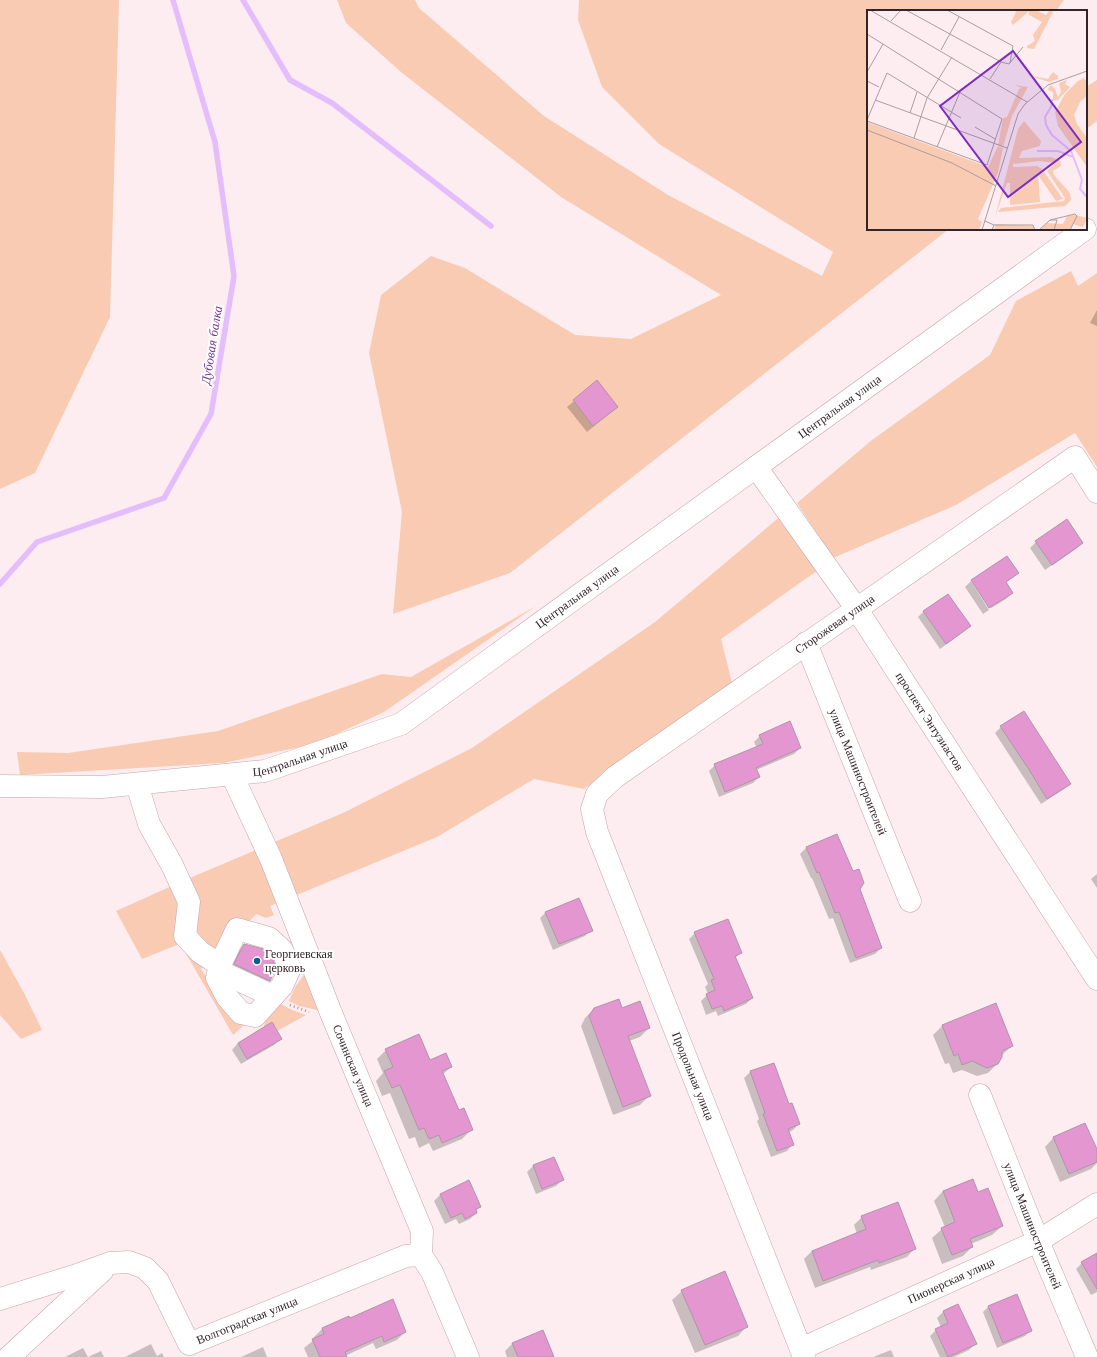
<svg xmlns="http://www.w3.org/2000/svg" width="1097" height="1357" viewBox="0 0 1097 1357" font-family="'Libre Baskerville',serif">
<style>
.green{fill:#f9cbb3}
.shadow{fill:#0003}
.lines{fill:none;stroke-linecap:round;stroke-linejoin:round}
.stream{stroke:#e4bdfc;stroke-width:5.5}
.building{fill:#e496d0;stroke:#b194a9}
.minor-casing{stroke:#c7a2ac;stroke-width:23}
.path{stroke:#a49598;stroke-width:2.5;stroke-dasharray:1 3;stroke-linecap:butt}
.minor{stroke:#fff;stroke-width:22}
.poi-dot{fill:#006190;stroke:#fff;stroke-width:1.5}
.labels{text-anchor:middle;stroke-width:4;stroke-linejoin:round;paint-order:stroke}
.street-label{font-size:12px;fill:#322427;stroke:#fff}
.poi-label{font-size:12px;fill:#322427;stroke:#fff;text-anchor:start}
.water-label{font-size:13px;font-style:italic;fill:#70358f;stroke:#fff}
.inset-river{fill:none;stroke:#e4bdfc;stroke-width:2}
.inset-road{fill:none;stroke:#ac9da0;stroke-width:1}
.view{fill:#7b2cbf;fill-opacity:0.15;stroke:#7b2cbf;stroke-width:2}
.inset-edge{fill:none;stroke:#322427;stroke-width:2}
</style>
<rect width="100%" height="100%" fill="#fdedf1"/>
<path class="green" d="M0,0H119L110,317L35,473L0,489Z
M337,0H415L419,8L544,116L668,195L822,276L833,252L659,144L602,87L578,20L579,0H1064L1056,11H868V229H949L510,573L393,614L402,512L369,353L381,295L431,256L465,268L575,335L631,339L721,295L561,197L401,72L346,23Z
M1097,80V121L1086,129V87Z
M1071,271L1078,286L1097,273V467L1075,433L956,505L833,558L797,503L872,440L990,355L1016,301Z
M782,515L818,570L721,639L732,683L584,789L534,779L437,837L270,906L274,915L266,918L256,914L218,957L192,939L142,959L116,911L185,880L343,813L472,748L655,622Z
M536,606L384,712L315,744L223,763L20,775L17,752L68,753L218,731L382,674L411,677Z
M181,945L203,967L201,969L205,975L208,974L244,1025L233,1035Z
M0,950L24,993L42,1030L21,1039L0,1015Z
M304,975L322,1011L299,1006L289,1001L295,987Z
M279,1003L292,1010L306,1015L277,1031L272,1022L264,1027L266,1014Z"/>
<path class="shadow" d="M1097,310V326L1090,323Z
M597,382L617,407L587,432L567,407Z
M1036,542L1082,543L1076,549L1045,570L1030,548Z
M1017,573L1005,583L1012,593L1006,599L991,608L972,580Z
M971,581L989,610L983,614L965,587Z
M924,611L969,626L963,632L940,649L918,617Z
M1001,727L1070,783L1064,789L1041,804L995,733Z
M760,736L800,748L794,754L756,770L759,777L753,783L719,797L709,771L715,765L757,748L754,742Z
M836,835L881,948L875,954L850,963L833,918L829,919L812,878H811L800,854L806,848Z
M1097,874V888L1091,879Z
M546,912L591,930L585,936L553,950L540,918Z
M695,933L741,953L735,958L752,998L746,1004L718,1016L716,1011L706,1015L701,1001L708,994L705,987L708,984L689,939Z
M244,945L269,980L257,993L223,977L232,957Z
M995,1004L1012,1046L1001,1056L998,1063L988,1073L977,1076L962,1070L953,1073L949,1063L945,1064L933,1035L942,1026Z
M594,1009H621L649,1028L640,1037L629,1041L649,1096L640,1105L613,1115L581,1026L585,1018Z
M272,1023L280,1039L274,1045L241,1064L232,1050L238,1043Z
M386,1050L451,1067L442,1075L458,1112L471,1130L462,1139L433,1151L429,1143L419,1148L415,1137L409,1139L390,1093L382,1096L376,1081L383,1073L377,1059Z
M774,1064L788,1105L799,1124L793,1130L789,1132L793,1144L787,1151L771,1157L757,1121L759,1119L744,1078L750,1072Z
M1054,1137L1097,1152V1163L1091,1169L1060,1182L1045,1147Z
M553,1158L562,1180L556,1186L536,1194L527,1172L533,1166Z
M469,1182L480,1206L475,1211L476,1213L470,1219L459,1224L456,1219L445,1224L434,1201L440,1195Z
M943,1191L1002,1226L992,1235L971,1244L972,1247L963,1256L942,1264L932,1238L942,1229L945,1227L934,1201Z
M862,1217L915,1248L907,1257L871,1270L870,1267L815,1288L804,1259L812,1251L857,1234L854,1225Z
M1097,1254V1292L1091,1295L1076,1269L1082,1263Z
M682,1291L747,1326L738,1336L695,1353L672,1300Z
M957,1305L975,1344L969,1350L954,1357H940L930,1336L936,1330L941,1327L937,1318L943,1312Z
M989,1306L1031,1330L1025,1336L997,1348L983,1312Z
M349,1317L350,1319L405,1332L397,1340L376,1349L373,1343L345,1356L346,1357H308L304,1348L315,1339L314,1337L322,1329Z
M542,1331L553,1357H507L505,1351L512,1344Z
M151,1344L157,1356L162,1353L164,1357H125Z
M263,1347L267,1357H241Z
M83,1348L88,1357H65Z
M891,1350L894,1357H873Z
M101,1351L104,1357H88Z"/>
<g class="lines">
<path class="stream" d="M243,0L290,80L332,103L491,226
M0,584L37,542L164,498L211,414L234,276L215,142L173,0"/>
</g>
<path class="building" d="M597,380L618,407L593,426L573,400Z
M1067,519L1083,543L1052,565L1035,541Z
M1007,556L1019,573L1006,582L1013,593L989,608L971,580Z
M948,594L971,626L946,644L923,611Z
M1024,711L1071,784L1047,799L1028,768L1000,726Z
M790,721L801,748L756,768L760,777L725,792L714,764L763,744L759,735Z
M837,834L853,871L859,869L864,883L860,889L882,948L856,958L839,912L835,913L819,872L817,873L806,847Z
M579,898L593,931L559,944L545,912Z
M728,919L742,953L735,956L753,998L724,1011L722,1006L712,1009L706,994L715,990L711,980L714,979L694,932Z
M244,944L263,949L272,957L276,968L270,981L234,964Z
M619,999L622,1008L640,1001L650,1028L628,1036L651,1096L623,1107L589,1016L594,1008Z
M996,1003L1013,1046L1002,1051V1057L998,1064L987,1068L972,1061L962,1065L958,1054L954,1056L942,1025Z
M272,1022L282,1039L247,1059L238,1043Z
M419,1034L430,1060L446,1053L452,1067L442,1071L459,1110L464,1108L473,1130L442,1143L439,1135L429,1139L424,1128L419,1130L400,1085L392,1088L384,1071L393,1067L385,1049Z
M774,1063L789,1104L792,1103L800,1124L788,1129L794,1145L777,1151L763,1114L765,1113L750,1071Z
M1085,1123L1097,1149V1162L1069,1174L1053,1137Z
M554,1157L564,1180L542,1189L533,1165Z
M973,1179L978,1192L988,1188L1003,1226L970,1239L973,1247L952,1255L941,1228L955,1222L943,1191Z
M469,1180L481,1207L476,1209L477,1213L465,1219L462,1213L451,1218L440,1194Z
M898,1202L916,1249L879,1263L878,1260L823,1281L812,1251L866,1229L861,1216Z
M1097,1253V1289L1081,1262Z
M725,1271L748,1327L705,1345L681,1290Z
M1017,1294L1032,1331L1003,1343L988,1306Z
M393,1299L406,1332L384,1342L382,1336L345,1352L347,1357H320L312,1339L324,1334L322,1328L349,1316L350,1318Z
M958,1304L977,1344L948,1357L935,1329L948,1323L943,1311Z
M543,1330L554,1357H518L512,1343Z"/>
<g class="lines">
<defs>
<g id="minor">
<path id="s1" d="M756,467L856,608L1097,979"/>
<path id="s2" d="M806,643L910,901"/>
<path id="s3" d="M232,775L271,859L331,1013L422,1231L421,1255L432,1272L468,1357"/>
<path d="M137,784L149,824L172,865L189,902L185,936L200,952L220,965L237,929L269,938L282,950L290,968L282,986L255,1016L241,1013L227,997L217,978L220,965"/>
<path id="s4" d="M0,786L102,787L265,771L401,724L1085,229"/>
<path d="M219,971L273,996"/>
<path id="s5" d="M980,1095L1038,1241L1087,1357"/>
<path id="s6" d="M0,1299L74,1276L110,1263L129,1262L145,1268L158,1281L189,1344L406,1256L421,1255"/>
<path id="s7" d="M801,1349L1038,1241L1097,1204"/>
<path d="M9,1357L102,1271"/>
<path id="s8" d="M804,1357L597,832L592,809L597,794L615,777L1075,457L1097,492"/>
</g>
</defs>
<use href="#minor" class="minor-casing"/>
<path class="path" d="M290,1005L309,1012"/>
<use href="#minor" class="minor"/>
</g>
<circle class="poi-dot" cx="257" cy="961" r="4"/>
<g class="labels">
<g class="street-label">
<text dy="4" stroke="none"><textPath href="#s4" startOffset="951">Центральная улица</textPath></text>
<text dy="4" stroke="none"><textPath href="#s4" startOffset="627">Центральная улица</textPath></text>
<text dy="4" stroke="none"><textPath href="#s8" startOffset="896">Сторожевая улица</textPath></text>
<text dy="4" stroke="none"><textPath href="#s1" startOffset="308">проспект Энтузиастов</textPath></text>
<text dy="4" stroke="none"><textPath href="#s4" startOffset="303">Центральная улица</textPath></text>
<text dy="4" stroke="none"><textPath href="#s2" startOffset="139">улица Машиностроителей</textPath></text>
<text dy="4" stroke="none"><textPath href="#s3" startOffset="315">Сочинская улица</textPath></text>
<text transform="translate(693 1076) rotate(68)" y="4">Продольная улица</text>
<text dy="4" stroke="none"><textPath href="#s5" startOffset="141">улица Машиностроителей</textPath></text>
<text dy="4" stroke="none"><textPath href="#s7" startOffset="165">Пионерская улица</textPath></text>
<text dy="4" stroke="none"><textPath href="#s6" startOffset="303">Волгоградская улица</textPath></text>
</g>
<g class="poi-label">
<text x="265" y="958">Георгиевская<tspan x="265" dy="14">церковь</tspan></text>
</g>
<g class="water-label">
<text transform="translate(211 345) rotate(-81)" y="5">Дубовая балка</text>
</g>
</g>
<g transform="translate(867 10)">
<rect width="220" height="220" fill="#fdedf1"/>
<path d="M150,0H169L179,5L183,0L186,2L167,39L160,38V36L168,31L166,25L175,12L162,5V1L146,15L144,12ZM186,62L191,66V69L182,72L160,65L181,69ZM217,68L220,72V86L213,92L207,105L210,114L220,128V157L191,116L188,102L198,84L211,71ZM200,70L198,74L203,77L191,90L186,91V82L181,80L182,77L184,75L188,79L191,87L194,82L192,73ZM147,75L161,77L145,106L136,137L131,135L136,108L140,107L152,79L155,78ZM157,111L174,131L173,136L155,141L152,148L184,147L193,150L194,156L186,161L187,165L203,183L204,190L198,196L131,202L134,198L197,191L198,188L180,161L188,153L172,151L146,154V157L170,156L175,159L196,189L189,191L171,165L173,192L143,195V173H140L128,207L151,119ZM0,112L121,157L131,136L136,138L131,163L111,209L115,212L112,220H0ZM208,205L220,208L216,217L206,214L202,220H173L180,213L196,214L200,206ZM129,214L167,216V220H127Z" fill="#f9cbb3"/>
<path class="inset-river" d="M185,89L184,97L178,107L179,115L185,125L204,141L215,170L213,179L220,187M170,141H191L206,147"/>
<path class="inset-road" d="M3,0L160,92M39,0L134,52M80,0L146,36L143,53M24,11L34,0M0,24L135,109L120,155L0,111M74,40L92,7M0,62L16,34M123,69L134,52L142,54L156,37M0,71L12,77M8,90L140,138M43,103L50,82M0,110L20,63L94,108M108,117L128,129M0,120L85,153L129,176M47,128L60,88L85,47M70,137L93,82M183,210L208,204L210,206L203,220M118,211L127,215L125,220M127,215H166L168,220M115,220L151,104L158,94L181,75L220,61M172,220L183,210H190L187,220"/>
<path class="view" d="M146,41L214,132L141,187L73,96Z"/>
<rect width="220" height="220" class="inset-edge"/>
</g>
</svg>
